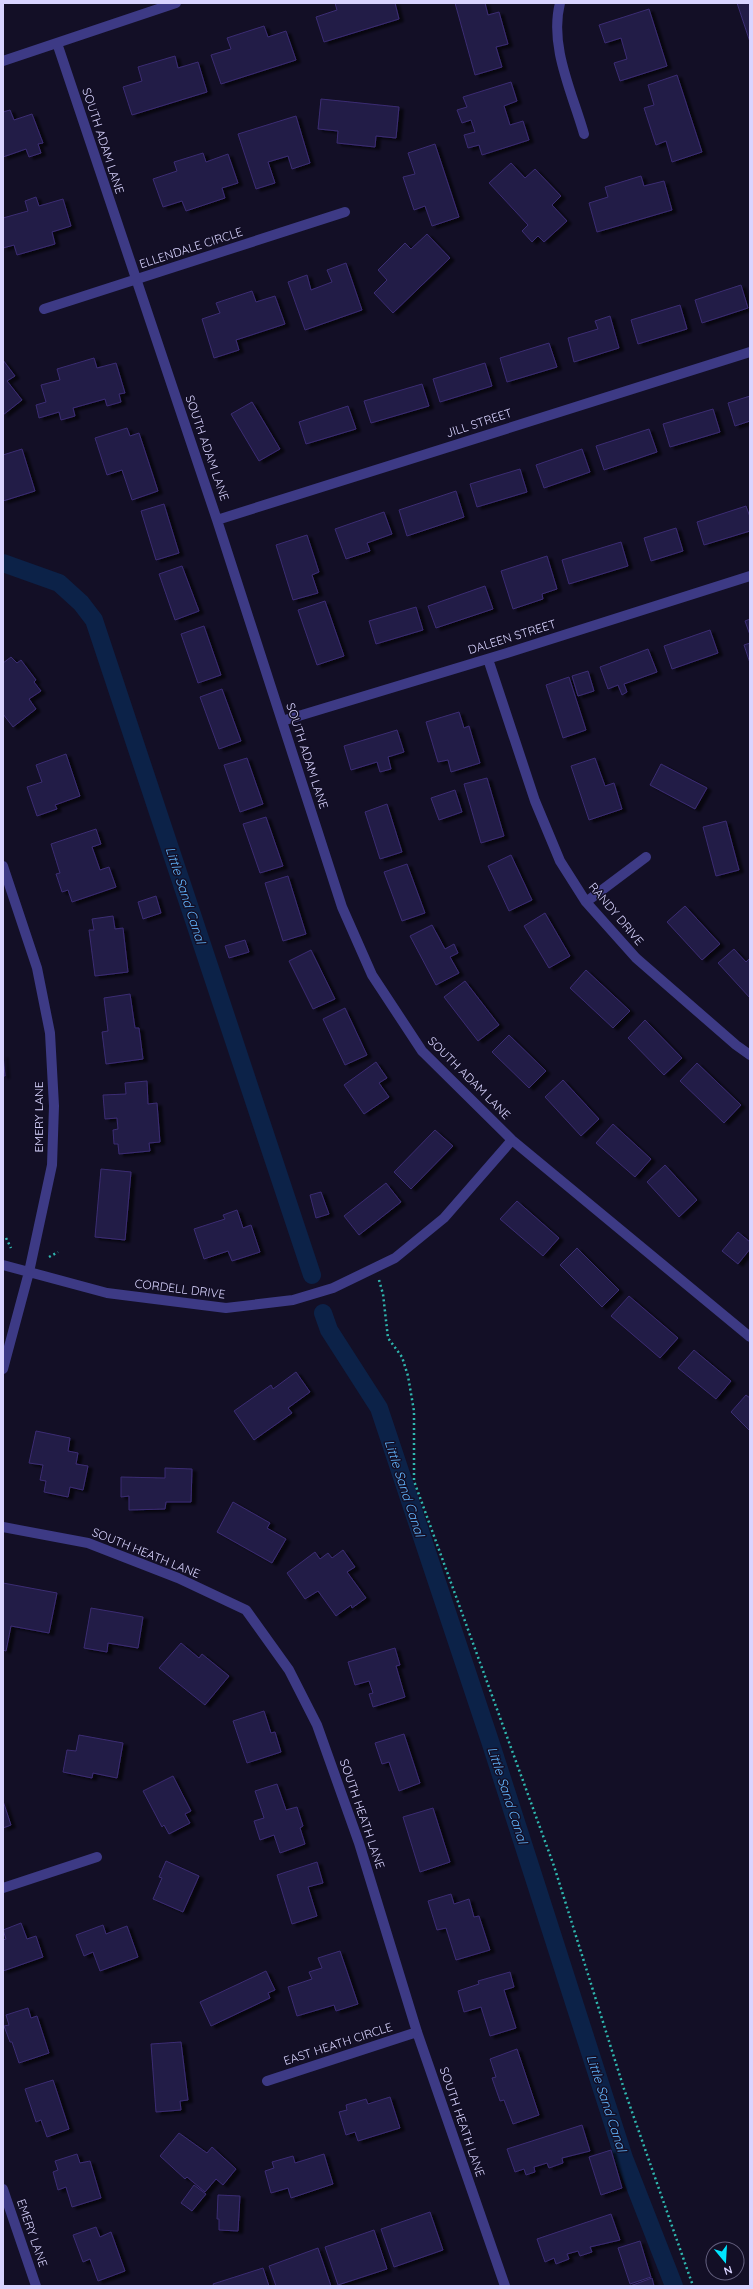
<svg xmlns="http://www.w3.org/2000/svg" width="753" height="2289" viewBox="0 0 753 2289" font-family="Quicksand,sans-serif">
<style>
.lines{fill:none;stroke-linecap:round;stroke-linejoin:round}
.canal{stroke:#0c2248;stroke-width:18}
.building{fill:#241b47;stroke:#3b2d73;filter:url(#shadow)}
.path{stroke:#2fb8b0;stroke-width:2.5;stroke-dasharray:2 3;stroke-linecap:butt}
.minor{stroke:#3d3a85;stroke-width:10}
.labels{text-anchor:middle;stroke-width:3;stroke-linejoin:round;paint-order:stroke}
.street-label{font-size:12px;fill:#d9d4ff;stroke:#130f26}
.water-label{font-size:13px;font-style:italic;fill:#62b6ff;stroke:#130f26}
</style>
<defs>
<filter id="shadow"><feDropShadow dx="4.5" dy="2.5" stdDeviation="1" flood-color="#0009"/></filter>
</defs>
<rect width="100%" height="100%" fill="#130f26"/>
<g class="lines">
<path class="canal" d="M3,563L59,583L81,603L94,620L312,1275
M323,1313L329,1330L379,1408L490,1741L624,2158L674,2286"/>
</g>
<path class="building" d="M335,3H395L399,19L324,42L316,17L337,10Z
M455,3H485L488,15L499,12L508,44L496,47L502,67L475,75Z
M737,3H750V42Z
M649,9L667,66L620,81L614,63L627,59L621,38L605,43L599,25Z
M264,26L268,37L286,31L296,60L221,84L211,55L231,49L227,38Z
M175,56L178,68L198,62L207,92L132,115L123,87L142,81L138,67Z
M677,75L702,152L672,162L666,141L656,145L644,108L654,105L648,85Z
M511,82L517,101L504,106L510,125L523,121L529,140L482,155L479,145L468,148L464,135L475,132L471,120L462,123L457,110L467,107L463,97Z
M321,99L399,107L396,138L376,136L375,147L337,143L338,131L318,129Z
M10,110L14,120L32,114L43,143L38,144L41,153L29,157L26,149L3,157V112Z
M296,116L310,163L292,169L288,156L268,162L275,183L256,189L238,134Z
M435,144L459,217L432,226L425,206L414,210L403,177L415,174L408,153Z
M203,153L206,162L228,154L238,183L222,188L225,198L186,211L182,201L163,207L153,179L177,171L174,162Z
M511,163L525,178L535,169L561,196L552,205L567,221L544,242L538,236L532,242L522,231L528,225L489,183Z
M641,176L644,186L664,181L672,210L597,232L589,203L608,197L605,187Z
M36,197L39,206L63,199L71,226L52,232L55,244L17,255L14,245L3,248V218L28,211L25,201Z
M427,234L450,258L393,313L374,293L387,280L378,270L405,243L411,249Z
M346,263L362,310L305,330L288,282L307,275L311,290L332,282L327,270Z
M741,285L748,308L702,323L695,300Z
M252,291L256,302L275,296L285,324L236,340L239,350L214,358L202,319L220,313L216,303Z
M680,305L687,329L638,344L631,320Z
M610,316L619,348L574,362L568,338L598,329L595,321Z
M549,343L557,367L507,382L500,358Z
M94,358L97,368L116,363L125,393L119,394L121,402L107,406L105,399L73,408L75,416L61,420L59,412L39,418L36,405L46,402L41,385L60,380L57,369Z
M3,360L15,376L7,381L22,400L3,415Z
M485,363L492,386L440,402L433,379Z
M422,384L429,406L371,423L364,401Z
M750,396V421L735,426L728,403Z
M252,402L280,449L259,461L231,414Z
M348,406L356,429L306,444L299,422Z
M713,409L720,432L670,447L663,424Z
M127,428L130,436L139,433L158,491L132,500L122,470L107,475L95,438Z
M649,429L657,452L604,470L596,446Z
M22,449L35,491L3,501V455Z
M582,449L590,472L544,488L536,465Z
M520,469L527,492L477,507L470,484Z
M456,491L464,517L407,536L399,510Z
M164,504L179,553L156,560L141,511Z
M746,506L750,517V531L704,545L697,522Z
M384,512L392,534L367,543L370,551L346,559L335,529Z
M676,528L683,551L651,561L644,538Z
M307,535L319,572L312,575L318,593L293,600L276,545Z
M621,542L628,566L569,584L562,560Z
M547,556L557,589L542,594L543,599L513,609L501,571Z
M182,566L199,611L175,620L159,574Z
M485,586L493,609L436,628L428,606Z
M325,601L344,656L317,665L298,610Z
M416,607L423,630L376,644L369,621Z
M750,619V635L745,621Z
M204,626L221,675L198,683L181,634Z
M710,630L718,653L672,669L664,646Z
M750,643V663L744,645Z
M648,649L657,672L624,684L627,692L622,695L618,685L608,689L600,667Z
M11,657L17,663L21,660L36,680L34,682L41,691L29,699L36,709L13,727L3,714V663Z
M588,671L594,691L578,696L572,676Z
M569,677L586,730L563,738L546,685Z
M222,689L241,741L219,749L200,697Z
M459,712L464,728L469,726L480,763L451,772L448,760L438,762L426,722Z
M397,730L404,752L388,757L391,769L380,772L377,762L351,770L344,746Z
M66,754L80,796L55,805L57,809L37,816L27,787L42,782L36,765Z
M247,758L263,804L240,812L224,765Z
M595,758L605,786L614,783L622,809L589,820L571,766Z
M661,764L707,788L695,809L650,785Z
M487,778L504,836L481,843L464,784Z
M455,790L462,812L439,820L431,798Z
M387,804L402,852L380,859L365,812Z
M266,817L283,866L260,873L243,824Z
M726,821L739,870L716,876L703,827Z
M96,829L101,844L92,847L100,870L109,867L116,887L72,902L68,890L62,892L56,874L60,873L51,844Z
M511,855L532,900L509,911L488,866Z
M407,864L425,913L402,921L384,872Z
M288,876L306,934L283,941L265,883Z
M156,896L161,913L143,919L138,902Z
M685,906L720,944L702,960L667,922Z
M545,913L570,956L549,968L524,926Z
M113,916L115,929L123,928L128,972L95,976L89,930H94L92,919Z
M432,925L445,949L454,944L458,953L450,957L459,973L436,985L410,936Z
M245,940L249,952L229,958L225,946Z
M734,949L746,962L750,958V998L718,963Z
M311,950L335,999L313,1009L289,961Z
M586,970L630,1011L613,1028L570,988Z
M465,981L499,1025L478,1041L444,997Z
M130,994L135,1028H139L143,1059L106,1064L102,1032L108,1031L104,998Z
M345,1008L367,1055L345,1065L323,1019Z
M645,1020L682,1058L664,1075L628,1038Z
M509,1035L546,1071L529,1088L492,1052Z
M3,1055L5,1076H3Z
M376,1062L387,1078L379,1083L389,1097L364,1114L344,1085Z
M697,1063L741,1105L724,1123L680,1081Z
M563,1080L599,1119L581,1136L545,1097Z
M147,1081L148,1104L157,1103L160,1142L149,1143L150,1151L119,1154L118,1144H114L113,1130L118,1129L117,1118L105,1119L103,1095L126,1094L125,1083Z
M613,1124L651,1159L635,1177L596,1143Z
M435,1130L453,1146L411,1189L394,1172Z
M665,1165L697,1200L679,1217L647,1182Z
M101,1169L131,1172L125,1240L95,1237Z
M386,1183L401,1202L359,1235L344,1216Z
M321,1192L329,1214L316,1218L310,1195Z
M517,1201L559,1238L543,1256L500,1219Z
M237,1210L243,1228L251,1225L260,1252L232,1261L228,1251L204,1259L194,1229L225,1219L223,1215Z
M738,1232L750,1242V1249L738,1264L722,1251Z
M577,1248L619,1290L602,1307L560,1265Z
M629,1296L678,1338L660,1358L611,1316Z
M694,1350L731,1381L716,1399L678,1368Z
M296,1372L310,1392L288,1408L292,1413L254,1440L234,1411L271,1385L273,1389Z
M746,1395L750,1398V1431L731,1412Z
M36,1431L70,1438L68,1451L78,1453L76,1464L88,1466L83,1490L70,1487L68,1497L44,1492L46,1481L40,1480L43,1465L29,1463Z
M165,1468L192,1469L191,1502H166L165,1509L129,1510V1496L121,1497V1477L165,1478Z
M233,1502L270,1523L267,1528L286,1539L272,1563L217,1532Z
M343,1550L355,1567L347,1572L366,1598L352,1608L351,1605L336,1616L318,1591L305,1599L287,1573L315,1552L320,1559L328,1553L332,1558Z
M3,1583L57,1593L49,1633L11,1626L6,1651L3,1650Z
M91,1608L143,1617L138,1648L108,1643L107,1652L84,1648Z
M181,1643L199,1658L202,1654L229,1676L205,1705L159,1668Z
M395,1648L400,1665L396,1666L405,1697L373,1707L369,1694L373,1693L369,1681L355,1685L348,1662Z
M264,1711L271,1733L275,1732L281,1752L247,1763L233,1721Z
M404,1734L420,1783L399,1791L389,1762L382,1764L375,1743Z
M79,1735L123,1743L117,1778L93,1773L92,1778L63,1772L67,1750L76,1751Z
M173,1776L191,1811L185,1814L190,1823L169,1834L164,1825L162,1827L143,1791Z
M277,1784L286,1810L297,1807L303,1826L300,1828L305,1844L280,1853L274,1835L260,1840L254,1821L264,1818L255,1791Z
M3,1801L11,1825L3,1828Z
M433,1808L450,1862L420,1872L403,1817Z
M166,1861L199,1876L183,1912L153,1899L162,1878L159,1877Z
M317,1862L323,1883L308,1887L317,1916L292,1924L277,1875Z
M451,1894L454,1904L469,1899L474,1917L479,1916L490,1950L456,1960L446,1928L437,1930L428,1901Z
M21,1923L27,1939L36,1936L43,1957L3,1971V1940L6,1939L3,1930Z
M103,1925L106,1934L127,1926L138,1957L100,1971L93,1952L84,1956L76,1935Z
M340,1951L358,2004L336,2011L334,2005L297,2016L288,1987L312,1979L309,1972L322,1968L318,1958Z
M266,1971L275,1990L268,1993L270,1998L211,2026L200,2002Z
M510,1972L514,1987L504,1990L516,2028L490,2036L481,2007L464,2012L458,1991L479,1984L478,1981Z
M28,2008L31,2018L37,2016L49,2053L19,2063L12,2042H10L4,2026L9,2025L6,2015Z
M181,2042L188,2100L180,2101L181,2110L156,2112L151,2044Z
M517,2049L539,2115L513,2124L504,2100L500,2101L492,2078L496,2077L490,2059Z
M53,2080L69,2129L47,2137L41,2120L36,2122L25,2089Z
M390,2097L400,2128L358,2141L355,2132L346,2135L339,2112L347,2110L346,2105L366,2099L368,2104Z
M582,2125L590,2151L562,2158L563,2163L549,2168L547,2163L534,2167L535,2172L526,2175L524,2169L515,2172L507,2149Z
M179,2133L207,2153L212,2147L236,2169L223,2185L216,2179L205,2192L187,2177L185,2179L160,2156Z
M611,2150L622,2188L601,2195L589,2157Z
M77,2154L80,2163L90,2161L101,2198L72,2207L66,2187L58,2190L53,2172L58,2170L55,2161Z
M324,2154L333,2184L291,2198L288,2188L271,2193L265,2171L274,2168L272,2162L293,2156L295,2163Z
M194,2185L206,2194L192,2211L181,2203Z
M218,2195L240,2196L238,2231L219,2230V2219H217Z
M430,2212L443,2250L394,2267L381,2229Z
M611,2214L620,2240L590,2247L592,2252L580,2256L578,2251L567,2254L569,2259L556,2264L554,2258L545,2262L537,2239Z
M96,2227L100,2237L111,2232L125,2271L98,2281L90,2259L83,2262L73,2235Z
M374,2230L387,2269L338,2285L325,2247Z
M640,2241L651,2277L630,2284L618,2248Z
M318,2248L331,2286H276L269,2266Z
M263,2268L269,2286H214L213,2284Z
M652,2278L654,2286H630Z"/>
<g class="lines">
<path class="path" d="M6,1238L11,1248
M49,1257L58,1252
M379,1280L383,1294L388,1338L402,1357L408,1376L414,1411V1481L554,1866L624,2089L693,2286"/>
<path class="minor" d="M560,3C549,46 572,92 584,134
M57,43L217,520L342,907L372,975L422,1051L512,1140L750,1337
M3,61L176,3
M44,309L345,212
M217,520L750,352
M488,659L535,801L560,861L586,902L636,958L736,1045L750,1055
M282,721L507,653L750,576
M3,866L37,968L50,1033L54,1106L52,1165L29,1272L3,1369
M586,902L646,857
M3,1265L107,1293L226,1308L293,1300L333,1288L395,1258L444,1218L512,1140
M3,1527L88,1543L178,1578L246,1610L289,1670L317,1725L359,1843L417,2032L505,2286
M3,1888L97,1857
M267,2081L417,2032
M3,2189L36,2286"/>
</g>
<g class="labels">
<g class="street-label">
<text transform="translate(103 141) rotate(72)" y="4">SOUTH ADAM LANE</text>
<text transform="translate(191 248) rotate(-18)" y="4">ELLENDALE CIRCLE</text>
<text transform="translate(479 423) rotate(-18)" y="4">JILL STREET</text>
<text transform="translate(207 448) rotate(71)" y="4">SOUTH ADAM LANE</text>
<text transform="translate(512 637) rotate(-17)" y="4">DALEEN STREET</text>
<text transform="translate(307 756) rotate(72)" y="4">SOUTH ADAM LANE</text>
<text transform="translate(616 914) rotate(50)" y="4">RANDY DRIVE</text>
<text transform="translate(469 1078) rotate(45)" y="4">SOUTH ADAM LANE</text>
<text transform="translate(39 1117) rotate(-90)" y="4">EMERY LANE</text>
<text transform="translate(180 1289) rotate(7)" y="4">CORDELL DRIVE</text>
<text transform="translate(146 1553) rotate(22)" y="4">SOUTH HEATH LANE</text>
<text transform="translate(362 1814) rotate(71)" y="4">SOUTH HEATH LANE</text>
<text transform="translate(338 2044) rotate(-18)" y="4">EAST HEATH CIRCLE</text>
<text transform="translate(462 2122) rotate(71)" y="4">SOUTH HEATH LANE</text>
<text transform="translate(32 2233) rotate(71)" y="4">EMERY LANE</text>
</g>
<g class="water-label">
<text transform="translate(186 895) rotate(72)" y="5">Little Sand Canal</text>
<text transform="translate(405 1488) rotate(72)" y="5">Little Sand Canal</text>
<text transform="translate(508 1795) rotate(72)" y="5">Little Sand Canal</text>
<text transform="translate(607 2103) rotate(72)" y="5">Little Sand Canal</text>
</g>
</g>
<rect width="753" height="2289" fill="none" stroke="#d9d4ff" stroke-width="8"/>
<g transform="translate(725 2261) rotate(162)"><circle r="19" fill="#130f26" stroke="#625e7d"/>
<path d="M0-3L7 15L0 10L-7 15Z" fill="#00e5ff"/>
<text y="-6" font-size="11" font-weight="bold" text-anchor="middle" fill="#d9d4ff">N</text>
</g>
</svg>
